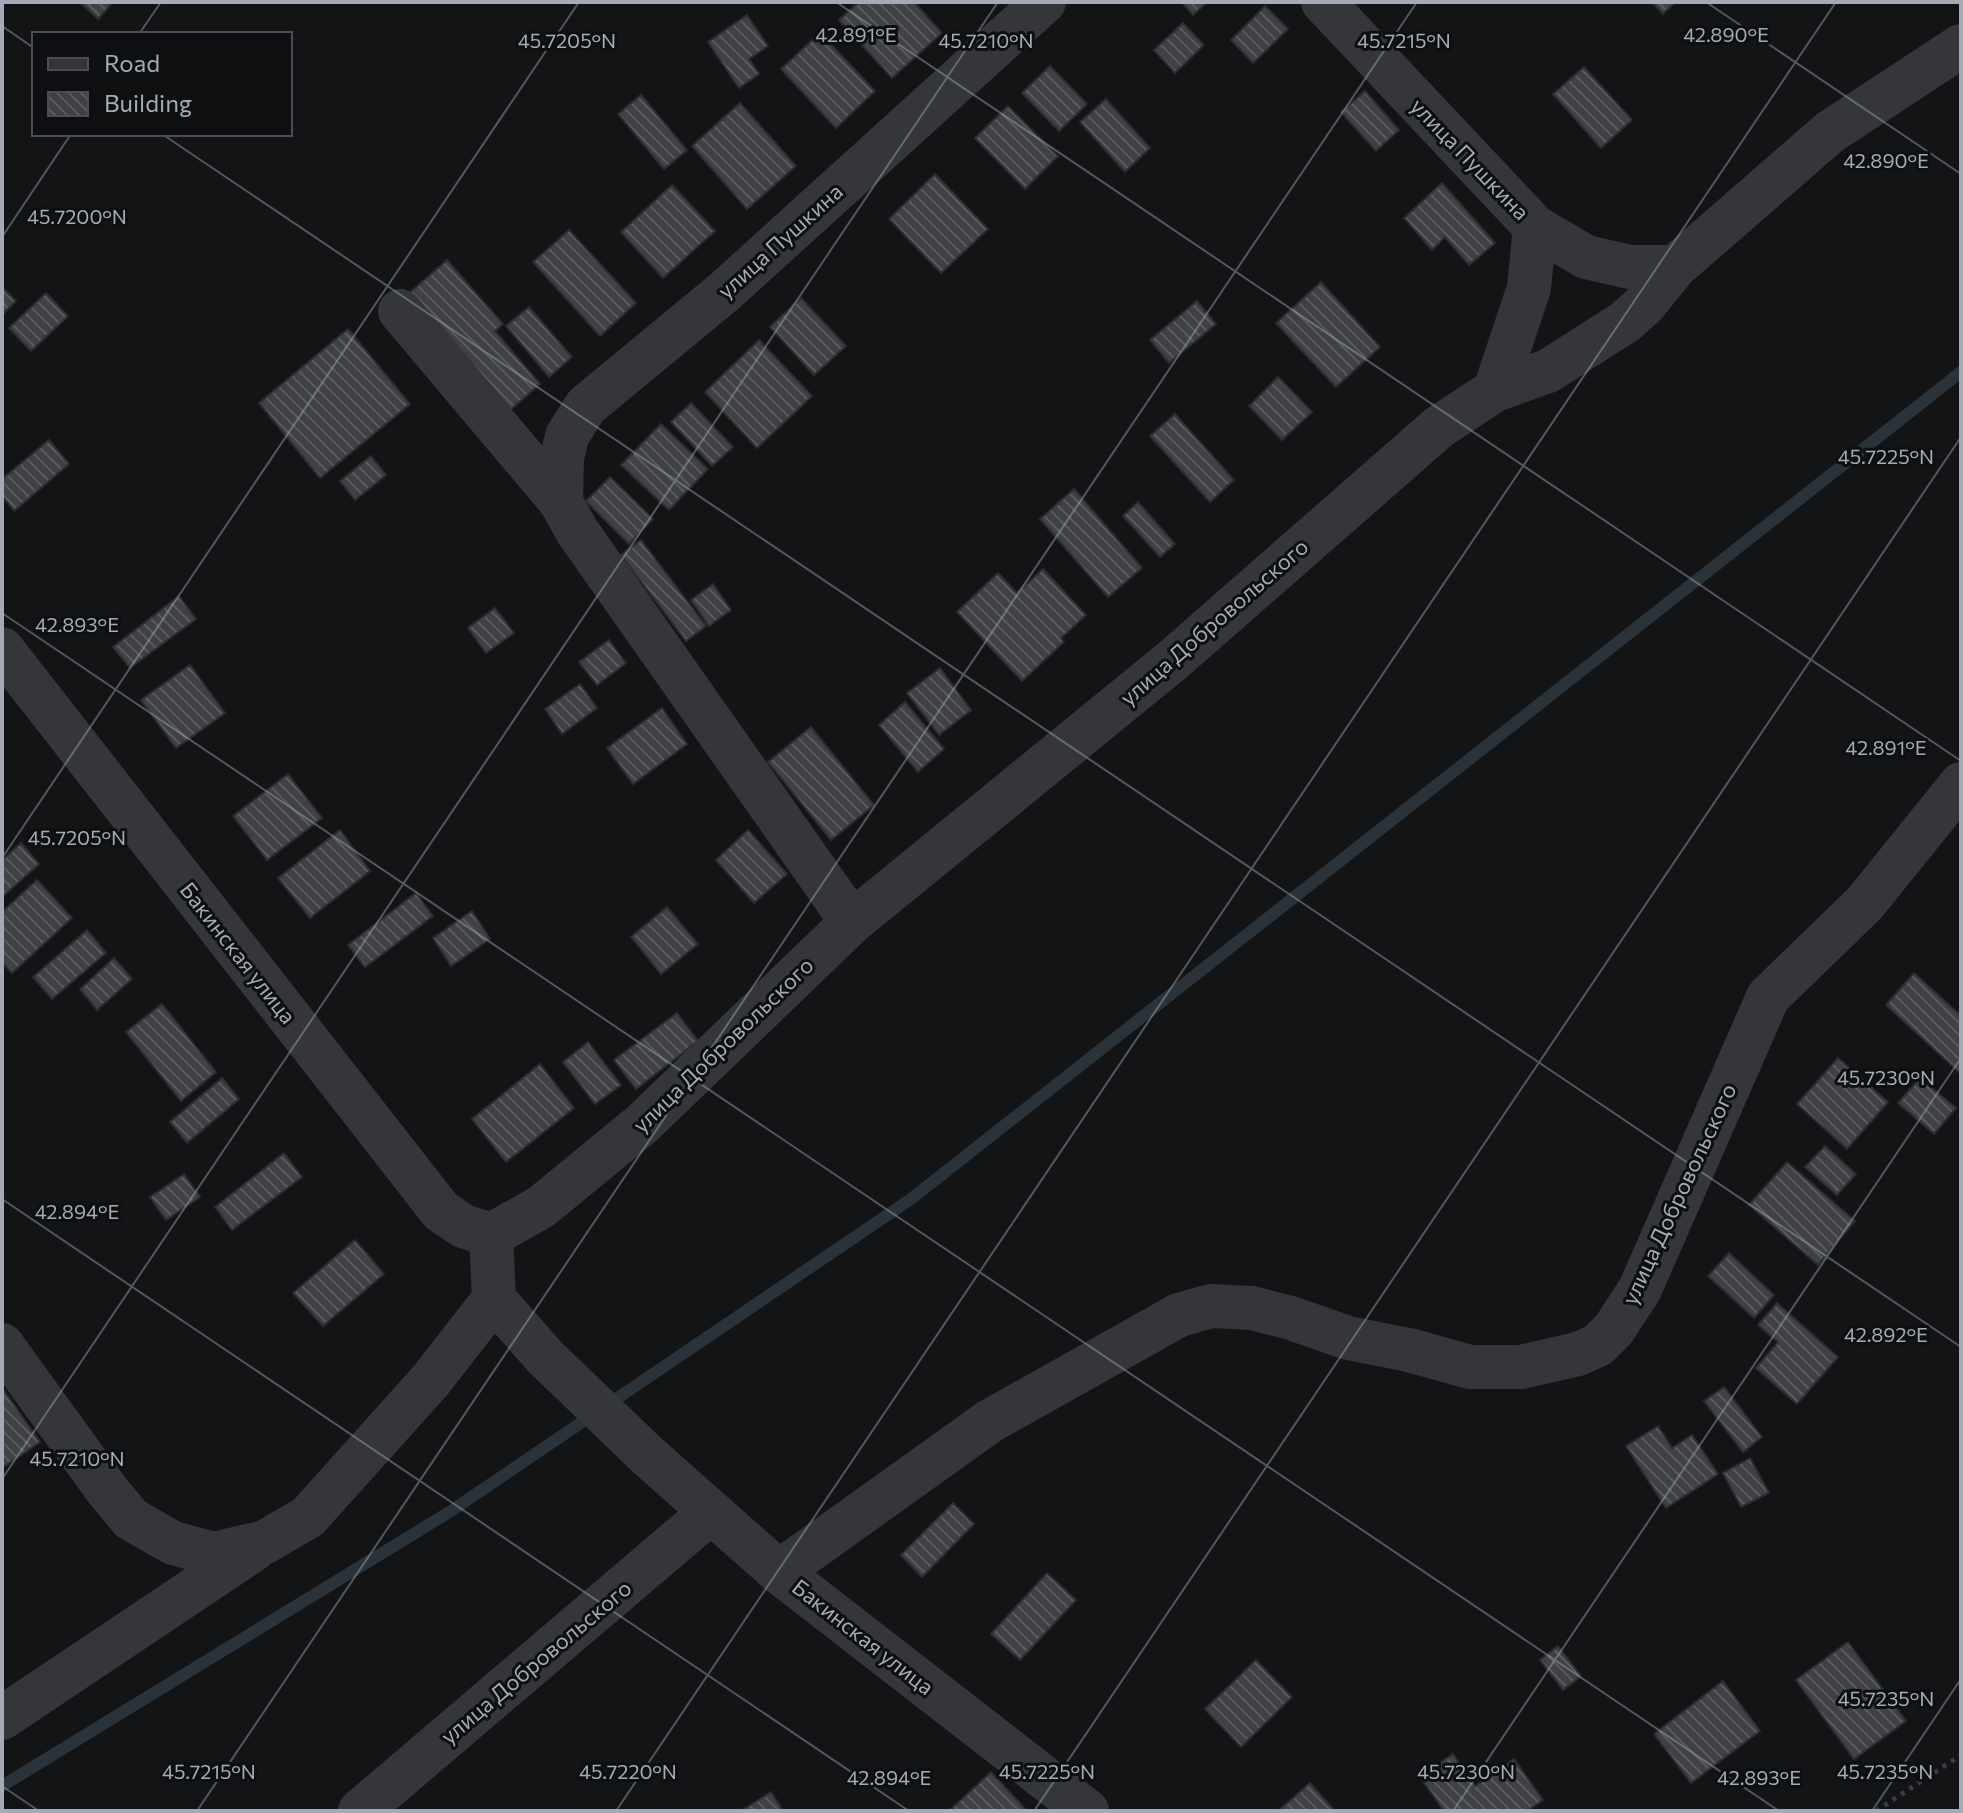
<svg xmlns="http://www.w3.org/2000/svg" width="1963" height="1813" viewBox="0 0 1963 1813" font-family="Commissioner,sans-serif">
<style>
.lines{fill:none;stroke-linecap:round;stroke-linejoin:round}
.stream{stroke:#2a3339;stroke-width:12}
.building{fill:url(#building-back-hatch);stroke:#2d2e31;stroke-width:2}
.path{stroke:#3a3d41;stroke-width:5;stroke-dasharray:4 6;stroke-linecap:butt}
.minor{stroke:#34363a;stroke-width:44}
.ticks{fill:none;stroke:#a5abb6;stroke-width:2;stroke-opacity:0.45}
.labels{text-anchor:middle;stroke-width:6;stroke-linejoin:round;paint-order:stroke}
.street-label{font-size:22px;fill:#a5abb6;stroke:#0e0f10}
.ticks-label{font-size:20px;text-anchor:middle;fill:#a5abb6;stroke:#0e0f10;stroke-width:6;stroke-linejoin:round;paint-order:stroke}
</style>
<defs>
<pattern id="building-back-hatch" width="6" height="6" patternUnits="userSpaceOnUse" patternTransform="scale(2)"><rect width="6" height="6" fill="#3f4145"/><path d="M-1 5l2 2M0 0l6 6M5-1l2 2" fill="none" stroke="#585a5e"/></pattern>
</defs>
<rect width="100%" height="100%" fill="#131415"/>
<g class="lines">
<path class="stream" d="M2,1786L451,1511L911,1199L1961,372"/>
</g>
<path class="building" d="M80,2H113L98,19Z
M859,2H914L942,33L892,78L839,20Z
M1182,2H1207L1193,15Z
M1652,2H1675L1663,14Z
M1265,6L1288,29L1253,63L1231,40Z
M747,15L768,46L749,59L759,74L739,88L708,42Z
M1183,23L1204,45L1175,73L1154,50Z
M820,33L875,91L836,128L781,69Z
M1050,66L1087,104L1059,131L1022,93Z
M1584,67L1632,120L1601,148L1553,94Z
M1365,91L1399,130L1376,151L1341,112Z
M641,95L687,150L664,169L618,114Z
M1106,99L1150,148L1125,172L1080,122Z
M740,103L796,166L747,209L692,146Z
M1008,106L1058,156L1025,189L975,138Z
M935,174L988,229L941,273L889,219Z
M1442,183L1495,243L1469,265L1445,237L1432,250L1404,218Z
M672,185L715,231L663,278L621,232Z
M569,230L636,303L600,336L533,262Z
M447,260L503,324L495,331L540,384L509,411L407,295Z
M1321,282L1380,347L1336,387L1276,323Z
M2,287L16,301L2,315Z
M46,293L68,316L31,351L9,328Z
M801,298L846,346L814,375L770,327Z
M1197,301L1216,324L1169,363L1150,340Z
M529,307L572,357L549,377L506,326Z
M348,329L410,404L320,478L259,403Z
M759,340L812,396L757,448L705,392Z
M1278,377L1312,412L1282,440L1249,406Z
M691,403L733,447L712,466L671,422Z
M1175,414L1234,480L1210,502L1150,436Z
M661,424L708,469L669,510L621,465Z
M49,440L69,464L14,511L2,496V479Z
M371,456L386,475L355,500L340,481Z
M610,477L653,519L629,544L586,501Z
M1074,489L1142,568L1108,597L1040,519Z
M1138,502L1175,544L1160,557L1123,516Z
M641,540L706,626L686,641L621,555Z
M1043,569L1086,615L1061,638L1064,642L1022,681L957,612L998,573L1017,593Z
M713,584L731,610L709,626L691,600Z
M179,596L196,619L130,668L113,647Z
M495,608L514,633L486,653L468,628Z
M609,640L626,663L597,685L579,662Z
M190,665L225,713L176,748L141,700Z
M940,668L971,710L939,735L907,693Z
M580,684L597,708L562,734L545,709Z
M905,702L944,749L918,772L879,725Z
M662,708L687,744L633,784L607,748Z
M811,727L874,805L831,840L768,762Z
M288,774L322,818L267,860L233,816Z
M340,830L370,871L310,918L278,878Z
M748,830L787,874L754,903L716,860Z
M21,843L39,864L2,897V860Z
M37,880L72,918L12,973L2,962V912Z
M416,893L433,916L365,967L348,945Z
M667,907L698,944L661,974L631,937Z
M472,911L490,939L451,966L433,938Z
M87,930L106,953L52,999L33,977Z
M114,958L132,979L97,1010L80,989Z
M1914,973L1961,1016V1074L1886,1005Z
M162,1004L216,1072L181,1101L126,1032Z
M677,1013L698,1041L636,1089L614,1060Z
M588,1042L621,1085L595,1104L563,1062Z
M1838,1058L1888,1102L1847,1149L1797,1104Z
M540,1064L574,1108L506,1162L472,1119Z
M222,1078L239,1099L187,1143L170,1122Z
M1920,1078L1956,1108L1934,1134L1898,1103Z
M1825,1146L1856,1174L1837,1195L1805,1167Z
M284,1153L302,1177L232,1230L215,1207Z
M1787,1162L1855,1221L1818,1265L1749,1205Z
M184,1174L200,1197L166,1220L150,1197Z
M355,1240L384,1274L323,1326L293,1293Z
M1729,1253L1774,1295L1754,1318L1708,1276Z
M1777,1303L1838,1357L1797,1404L1756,1368L1778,1342L1758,1325Z
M1724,1387L1762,1437L1743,1452L1704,1401Z
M3,1389L40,1442L2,1468V1390Z
M1658,1426L1672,1448L1692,1435L1718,1474L1666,1508L1626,1446Z
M1750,1458L1769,1493L1741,1507L1723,1473Z
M953,1503L974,1524L922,1577L901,1555Z
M1047,1573L1076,1600L1020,1660L991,1634Z
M1848,1642L1906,1721L1854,1759L1796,1680Z
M1558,1646L1581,1676L1563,1690L1540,1660Z
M1256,1660L1292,1697L1241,1747L1205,1709Z
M1723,1681L1760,1731L1691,1783L1654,1734Z
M1453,1754L1475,1786L1514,1759L1543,1800L1527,1811H1444L1420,1777Z
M991,1772L1027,1811H949Z
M1310,1783L1335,1811H1278Z
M771,1792L783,1811H741Z"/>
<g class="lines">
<path class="path" d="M1876,1811L1961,1755"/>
<path class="minor" d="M1323,2L1535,227L1529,288L1495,390
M1535,227L1586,257L1630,267H1675
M400,311L561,502L577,531L852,922
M561,502L562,458L567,436L586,406L724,292L1044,2
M2,649L441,1211L463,1226L491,1235
M491,1235L541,1207L642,1124L852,922L1173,660L1439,427L1495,390L1548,371L1625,322L1644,305L1675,267L1830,132L1961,46
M491,1235L494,1299L545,1357L647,1455L779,1572L1087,1811
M2,1345L107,1490L131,1519L173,1543L214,1554L265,1542L308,1517L431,1380L494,1299
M779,1572L990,1421L1179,1315L1211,1306L1252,1308L1291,1318L1348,1338L1409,1350L1470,1367H1521L1578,1354L1598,1345L1614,1329L1640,1289L1768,997L1865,903L1961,784
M2,1718L253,1550
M360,1811L711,1512"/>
</g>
<path class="ticks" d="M836,2L1961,761M1706,2L1961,174M2,26L34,48M139,34L161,2M162,134L1961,1347M2,237L71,134M2,613L1779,1811M2,858L579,2M2,1199L909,1811M2,1479L998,2M2,1786L39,1811M197,1811L1417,2M616,1811L1836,2M1034,1811L1961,437M1453,1811L1961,1058M1872,1811L1961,1679"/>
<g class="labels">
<g class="street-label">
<text transform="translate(1470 159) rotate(46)" y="8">улица Пушкина</text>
<text transform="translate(780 241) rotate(-42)" y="8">улица Пушкина</text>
<text transform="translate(1214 622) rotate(-41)" y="8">улица Добровольского</text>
<text transform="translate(238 953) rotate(52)" y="8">Бакинская улица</text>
<text transform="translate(723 1045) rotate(-44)" y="8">улица Добровольского</text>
<text transform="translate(1679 1194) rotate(-65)" y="8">улица Добровольского</text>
<text transform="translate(863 1637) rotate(38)" y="8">Бакинская улица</text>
<text transform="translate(536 1662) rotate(-40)" y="8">улица Добровольского</text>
</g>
</g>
<g class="ticks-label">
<text x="856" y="42">42.891°E</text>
<text x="1726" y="42">42.890°E</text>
<text x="567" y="48">45.7205°N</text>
<text x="986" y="48">45.7210°N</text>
<text x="1404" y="48">45.7215°N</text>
<text x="1886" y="168">42.890°E</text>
<text x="77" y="224">45.7200°N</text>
<text x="1886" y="464">45.7225°N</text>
<text x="77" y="632">42.893°E</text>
<text x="1886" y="755">42.891°E</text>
<text x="77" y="845">45.7205°N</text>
<text x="1886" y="1085">45.7230°N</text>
<text x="77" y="1219">42.894°E</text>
<text x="1886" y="1342">42.892°E</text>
<text x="77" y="1466">45.7210°N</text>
<text x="1886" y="1706">45.7235°N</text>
<text x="209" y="1779">45.7215°N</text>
<text x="628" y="1779">45.7220°N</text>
<text x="1047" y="1779">45.7225°N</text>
<text x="1466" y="1779">45.7230°N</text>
<text x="1885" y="1779">45.7235°N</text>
<text x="889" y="1785">42.894°E</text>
<text x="1759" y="1785">42.893°E</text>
</g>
<rect width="1963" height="1813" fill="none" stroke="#a5abb6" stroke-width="8"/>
<rect x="32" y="32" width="260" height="104" fill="#0e0f10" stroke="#4a4d52" stroke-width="2"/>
<rect x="48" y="58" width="40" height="12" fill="#34363a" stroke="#4a4d52" stroke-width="2"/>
<text x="104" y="72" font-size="24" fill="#a5abb6">Road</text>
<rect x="48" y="92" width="40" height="24" fill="url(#building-back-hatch)" stroke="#4a4d52" stroke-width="2"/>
<text x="104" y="112" font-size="24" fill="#a5abb6">Building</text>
</svg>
